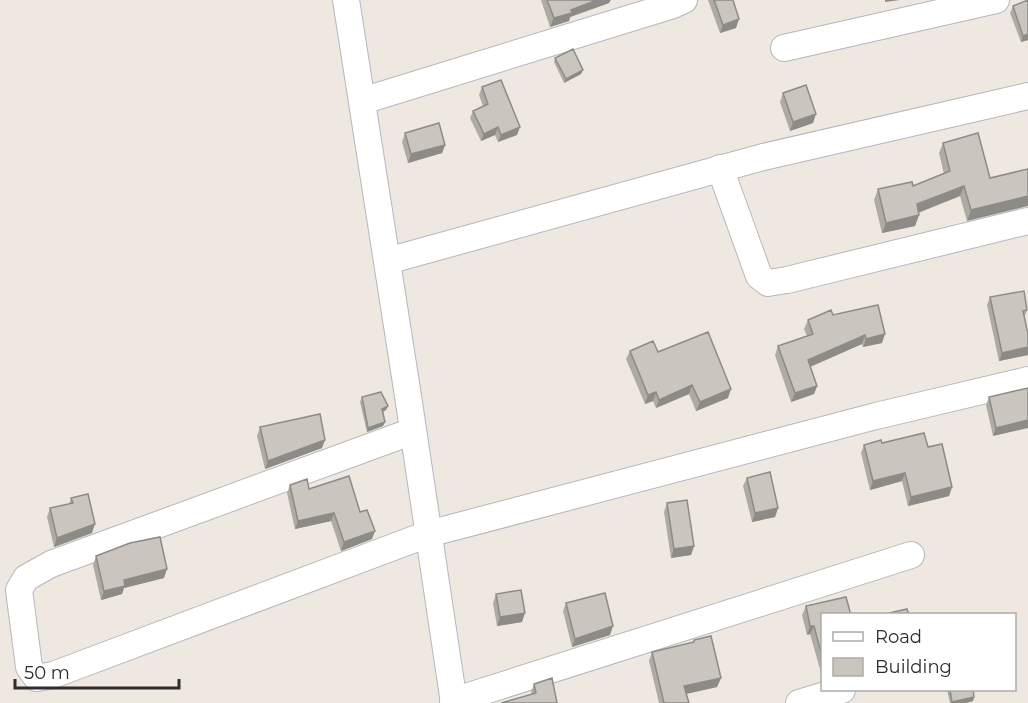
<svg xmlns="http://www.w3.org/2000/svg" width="1028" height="703" viewBox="0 0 1028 703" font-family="Montserrat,sans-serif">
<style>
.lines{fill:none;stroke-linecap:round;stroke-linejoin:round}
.minor-casing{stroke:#b4b7c0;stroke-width:28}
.minor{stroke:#fff;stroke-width:26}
.wall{fill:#aeaaa4}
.shaded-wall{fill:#8d8b86}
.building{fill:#cac6bf;stroke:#8d8b86;stroke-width:1.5}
</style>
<rect width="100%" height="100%" fill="#eee8e1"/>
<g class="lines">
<defs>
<path id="minor" d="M346,0L408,396L454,703
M784,48L996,0
M362,101L673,5L684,0
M720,168L759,276L768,283L787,280L1028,221
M387,261L763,157L1028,96
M413,431L51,564L26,578L19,590L29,667L37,678L53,675L428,534L876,416L1028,380
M453,701L911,555
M799,703L842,690"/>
</defs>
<use href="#minor" class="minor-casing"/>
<use href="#minor" class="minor"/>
</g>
<path class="wall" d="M541,0H611L610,1L609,3L570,17L569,21L550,27Z
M708,0H733L736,28L720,33Z
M1028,0V40L1021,42L1010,13L1013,6Z
M555,58L581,74L564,83L554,62Z
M482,87L517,135L498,142L495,135L481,141L470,118L473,111L483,106L479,95Z
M783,93L813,123L790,131L780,102Z
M405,133L445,145L442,153L408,163L402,142Z
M943,143L990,178L967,221L960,196L919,212V215L915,226L882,233L874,200L878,189L913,186L944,174L939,153Z
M990,297L1027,310L1024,318L1028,355L999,361L987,305Z
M833,315L882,343L863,347L862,344L810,367L817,386L814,394L791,402L775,355L778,346L807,336L804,329L808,320Z
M630,351L658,352L728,398L696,411L689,394L656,408L653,401L645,404L626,359Z
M1028,388L993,436L986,405L989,397Z
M362,397L388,406L386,410L383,412L385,422L383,426L367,432L360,402Z
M260,427L322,448L265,469L257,436Z
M882,443L928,447L952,487L949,496L908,506L902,481L870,490L861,453L864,445Z
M747,478L778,508L775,517L752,522L743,486Z
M290,485L309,489L360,512L372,539L341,551L331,521L295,529L287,493Z
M71,498L92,533L54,547L47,517L50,508L69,504Z
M667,503L694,546L691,555L671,558L664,512Z
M96,556L164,578L124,588L122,594L101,600L93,565Z
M496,594L522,622L497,626L493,603Z
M566,603L610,635L572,647L563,611Z
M806,606L822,615V676L810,634L807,635L802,615Z
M694,640L721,678L717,687L686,694L689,703H659L649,661L652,652L693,643Z
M534,684L557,703L532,694L531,692Z
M947,690H973L974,697L973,701L966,703H950Z"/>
<path class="shaded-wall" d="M597,0H611L610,1L609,3L570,17L569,21L550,27L554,18L571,10Z
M885,0H900L885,2Z
M739,19L736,28L720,33L723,25Z
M1028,34V40L1021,42L1023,36Z
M583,70L581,74L564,83L566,79Z
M816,114L813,123L790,131L793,122Z
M498,127L495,135L481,141L484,134Z
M520,127L517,135L498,142L501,135Z
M445,145L442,153L408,163L411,154Z
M964,186L960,196L913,215L917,204Z
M1028,196V206L967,221L971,210Z
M919,215L915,226L882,233L886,223Z
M885,334L882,343L863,347L866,339Z
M865,335L862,344L805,369L808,360Z
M1028,347V355L999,361L1002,353Z
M692,385L689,394L656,408L659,400Z
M817,386L814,394L791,402L795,393Z
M731,389L728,398L696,411L700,402Z
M656,392L653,401L645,404L648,395Z
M388,406L386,410L380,413L382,409Z
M1028,420V428L993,436L996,428Z
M385,422L383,426L367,432L368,428Z
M325,440L322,448L265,469L268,461Z
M905,473L902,481L870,490L873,481Z
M952,487L949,496L908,506L911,497Z
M778,508L775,517L752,522L755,513Z
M334,513L331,521L295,529L298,521Z
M95,524L92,533L54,547L57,538Z
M375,531L372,539L341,551L344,542Z
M694,546L691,555L671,558L674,549Z
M167,569L164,578L124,588L122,594L101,600L104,591L124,580Z
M525,613L522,622L497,626L500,617Z
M613,626L610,635L572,647L575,639Z
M810,626H814L810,634L807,635Z
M721,678L717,687L681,695L684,686Z
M974,697L973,701L966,703H952V702Z"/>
<path class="building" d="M547,0H597L571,10L572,13L554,18Z
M714,0H733L739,19L723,25Z
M1028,0V34L1023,36L1013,6Z
M573,49L583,70L566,79L555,58Z
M501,80L520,127L501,135L498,127L484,134L473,111L488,104L482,87Z
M806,85L816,114L793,122L783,93Z
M439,123L445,145L411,154L405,133Z
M978,133L990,178L1028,169V196L971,210L964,186L917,204L919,215L886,223L878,189L912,182L913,186L950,171L943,143Z
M1024,291L1027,310L1023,311L1028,334V347L1002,353L990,297Z
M878,305L885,334L866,339L865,335L808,360L817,386L795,393L778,346L813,334L808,320L831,310L833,315Z
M708,332L731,389L700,402L692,385L659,400L656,392L648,395L630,351L653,341L658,352Z
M1028,388V420L996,428L989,397Z
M381,392L388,406L382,409L385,422L368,428L362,397Z
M320,414L325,440L268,461L260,427Z
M924,433L928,447L942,444L952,487L911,497L905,473L873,481L864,445L881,440L882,443Z
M770,472L778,508L755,513L747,478Z
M349,476L360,512L367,510L375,531L344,542L334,513L298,521L290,485L307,479L309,489Z
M88,494L95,524L57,538L50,508L73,503L71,498Z
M687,500L694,546L674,549L667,503Z
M160,537L167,569L124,580L125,586L104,591L96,556L130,543Z
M521,590L525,613L500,617L496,594Z
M605,593L613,626L575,639L566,603Z
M846,597L851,615H822V656L814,626H810L806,606Z
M907,609L909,615H889V613Z
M711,636L721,678L684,686L689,703H664L652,652L694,642V640Z
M552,678L557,703H501L536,693L534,684Z
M950,690H973L974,697L952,702Z"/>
<rect x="821" y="613" width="195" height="78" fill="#ffffff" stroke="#ababab" stroke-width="1.5"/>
<rect x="833" y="632" width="30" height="9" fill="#ffffff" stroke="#ababab" stroke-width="1.5"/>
<text x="875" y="643" font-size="18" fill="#2d2d2d">Road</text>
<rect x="833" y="658" width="30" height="18" fill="#cac6bf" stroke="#ababab" stroke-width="1.5"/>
<text x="875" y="673" font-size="18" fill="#2d2d2d">Building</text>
<path d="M15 679v9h164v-9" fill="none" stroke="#2d2d2d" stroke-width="3"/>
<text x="24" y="679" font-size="18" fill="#2d2d2d" stroke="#ffffff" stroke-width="4.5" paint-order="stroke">50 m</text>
</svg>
